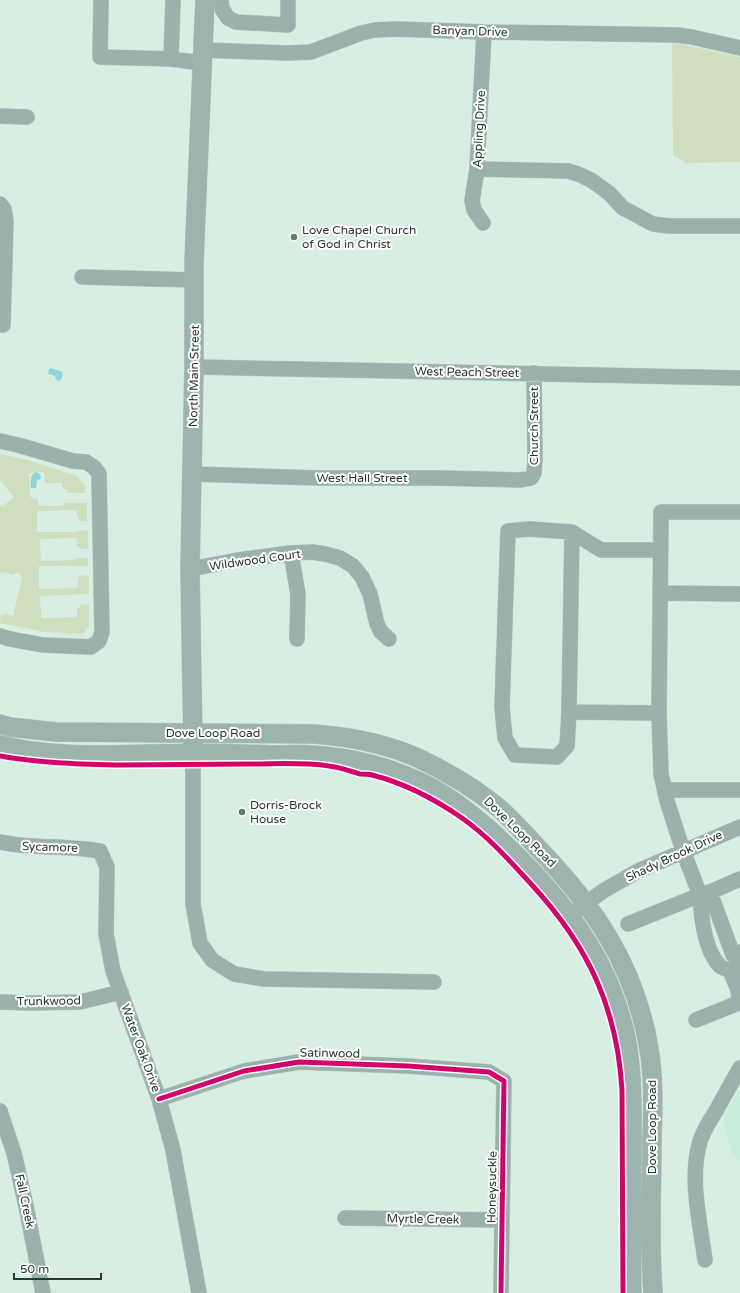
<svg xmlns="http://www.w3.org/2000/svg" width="740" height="1293" viewBox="0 0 740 1293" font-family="'Varela Round',sans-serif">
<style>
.built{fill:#c9eddb}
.green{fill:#d0dfc0}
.water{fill:#91d3da}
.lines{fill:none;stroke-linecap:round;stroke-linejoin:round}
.minor-casing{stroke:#bacbc3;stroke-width:16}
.major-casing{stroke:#bacbc3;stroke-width:20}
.minor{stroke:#9bb2ac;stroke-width:15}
.major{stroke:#9cb4ad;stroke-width:19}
.cycleway-casing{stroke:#fff;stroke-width:8}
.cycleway{stroke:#d6006c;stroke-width:5}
.poi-dot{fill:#66776e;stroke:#fff;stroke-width:1.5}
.labels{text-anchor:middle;stroke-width:4;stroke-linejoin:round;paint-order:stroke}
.street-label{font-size:12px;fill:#28372f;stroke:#fff}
.poi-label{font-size:12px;fill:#28372f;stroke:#fff;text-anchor:start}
</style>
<rect width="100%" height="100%" fill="#d8eee3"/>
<path class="built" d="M740,1088V1161L732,1155L723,1117Z"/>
<path class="green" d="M672,42L740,57V162L686,163L673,155Z
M0,454L31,461L77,476L85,486V493H67V490L63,489L62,483H45L44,472L29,473L30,496L32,498L38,499V506H61L62,505H64V503H87V521H79V517H77L76,510L37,511V532H77V531L88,530V549H80V547H77V538L40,539L41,561L75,560V558H88V566H39V589L78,588V577H81V575L89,576V594L40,596L41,616L42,618L77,617V608H80V605L89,604V626L83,634L44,632L0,623L1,615H4V614L13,616L22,577L18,573H15L14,575L1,572L0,574V504L2,507L14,497L0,480Z"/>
<path class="water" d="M51,368L63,372L62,378L60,381L56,380L55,376L48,374L49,369Z
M36,472L40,474L41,478L37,481L36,488H31C31,482 29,475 36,472Z"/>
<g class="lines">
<defs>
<path id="minor" d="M101,0L100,57L171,59L202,63
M221,0L222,9L228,18L236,22L288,25V0
M203,50L287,53L311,52L361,33L375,30L396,29L484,32L677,35L692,37L740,48
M171,59L173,0
M0,116L27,117
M477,169L568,171L578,174L591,180L609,193L623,208L653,224L670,226H740
M0,204L4,209L6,221L3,325
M483,223L474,210L472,201L477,169L484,32
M82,277L194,280
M194,367L740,378
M0,441L18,445L73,461L86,462L94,467L99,474L102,632L99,641L91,647L43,645L10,639L0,636
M192,474L320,478H438L520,480L531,478L534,473L535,460L534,373
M740,512H661L659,713L661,774L667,801L683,851L700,895L710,892L733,955L740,952
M291,553L298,594L297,639
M190,569L238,560L291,553L313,552L325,554L340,558L353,566L362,577L370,594L377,624L381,632L389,639
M661,593L740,594
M569,712L572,532
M659,713L569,712L567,746L557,757L515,755L505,738L502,707L508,531L529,529L572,532L601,550H660
M193,753V904L200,943L212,960L234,974L264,979L434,982
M665,790H740
M0,842C33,849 67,845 100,851L107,867L106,934L113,971L159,1099L173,1150L199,1293
M710,892L740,879
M570,915L603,891L638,871L740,827
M628,924L700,895C701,916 704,949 719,965C721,968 726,969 730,970
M0,1002L30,1003L80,1002L121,992
M696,1020L736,1004L739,998L738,990L730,970L738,967L737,965
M159,1099L244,1071L299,1062L408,1066L489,1072L504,1081L501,1293
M0,1111L14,1153L26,1206L43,1293
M345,1218L502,1220
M705,1260C700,1222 689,1178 700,1141C704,1130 710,1120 716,1111C724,1096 732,1082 740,1068"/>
<path id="major" d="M0,724L10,727L56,732L315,734C351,737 389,744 422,760C449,773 477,790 500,809C513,821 525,834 536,846C594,906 635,965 649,1049C654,1078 653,1108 652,1138C652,1189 649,1242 653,1293
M0,745C47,757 99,755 148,754C189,753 229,753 270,755C284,755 298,754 311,755C353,757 397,769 434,789C467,808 494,833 521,860C571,911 611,966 626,1038C632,1068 632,1099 632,1129C632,1163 632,1198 632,1232C632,1252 631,1273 632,1293
M193,746L190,569L194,367V262L205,0"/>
</defs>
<use href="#minor" class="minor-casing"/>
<use href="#major" class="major-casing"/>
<use href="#minor" class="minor"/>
<use href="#major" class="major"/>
<defs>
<path id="cycleway" d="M0,756C39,763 77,764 116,765C160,765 205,764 249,764C276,764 302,762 329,766C340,767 350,771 360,774C364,774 368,774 372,775C404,783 436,800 462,818C490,838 509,860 532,885C588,946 617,1007 622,1090L623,1293
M159,1099L244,1071L299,1062L408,1066L489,1072L504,1081L501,1293"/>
</defs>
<use href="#cycleway" class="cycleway-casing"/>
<use href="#cycleway" class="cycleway"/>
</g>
<g class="poi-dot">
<circle cx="294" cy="237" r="4"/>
<circle cx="242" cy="812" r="4"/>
</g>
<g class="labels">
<g class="street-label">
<text transform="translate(470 31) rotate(2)" y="4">Banyan Drive</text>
<text transform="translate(479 129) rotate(-87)" y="4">Appling Drive</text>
<text transform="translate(467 372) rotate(1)" y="4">West Peach Street</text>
<text transform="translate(194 376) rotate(-89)" y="4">North Main Street</text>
<text transform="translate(534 426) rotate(-90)" y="4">Church Street</text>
<text x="362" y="482">West Hall Street</text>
<text transform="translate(255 560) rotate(-8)" y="4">Wildwood Court</text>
<text x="213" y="737">Dove Loop Road</text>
<text transform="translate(520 832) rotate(44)" y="4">Dove Loop Road</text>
<text transform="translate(50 847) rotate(2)" y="4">Sycamore</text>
<text transform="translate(674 856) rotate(-25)" y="4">Shady Brook Drive</text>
<text transform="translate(49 1001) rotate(-1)" y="4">Trunkwood</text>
<text transform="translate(141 1048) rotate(70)" y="4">Water Oak Drive</text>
<text transform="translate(330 1053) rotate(1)" y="4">Satinwood</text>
<text transform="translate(652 1127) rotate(-90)" y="4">Dove Loop Road</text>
<text transform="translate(492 1187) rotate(-89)" y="4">Honeysuckle</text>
<text transform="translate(25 1201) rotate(78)" y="4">Fall Creek</text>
<text transform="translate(423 1219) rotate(1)" y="4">Myrtle Creek</text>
</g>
<g class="poi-label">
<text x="302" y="234">Love Chapel Church<tspan x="302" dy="14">of God in Christ</tspan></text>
<text x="250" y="809">Dorris-Brock<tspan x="250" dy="14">House</tspan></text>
</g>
</g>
<path d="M14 1273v6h87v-6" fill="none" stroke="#28372f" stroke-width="2"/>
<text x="20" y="1273" font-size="12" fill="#28372f" stroke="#ffffff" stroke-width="3" paint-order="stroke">50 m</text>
</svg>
